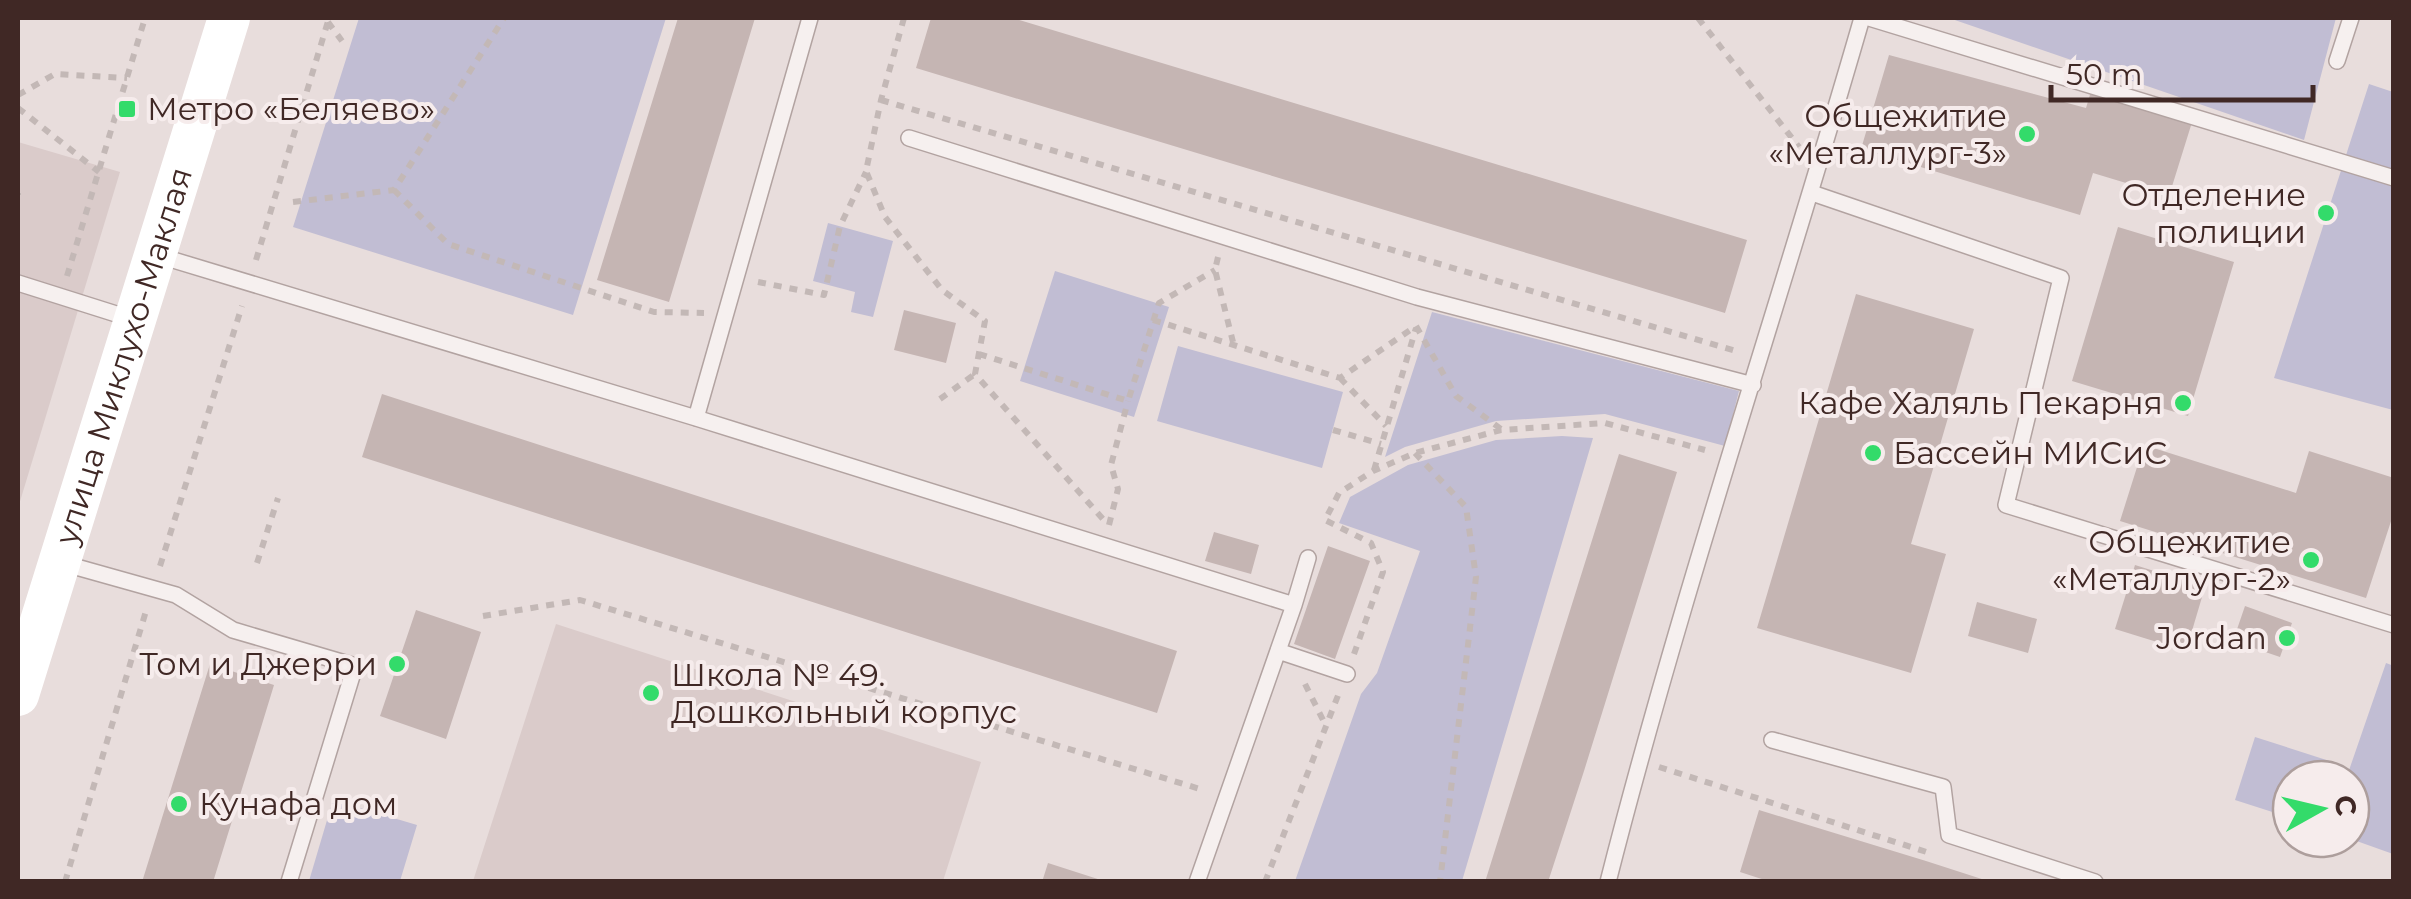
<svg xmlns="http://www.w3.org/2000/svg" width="2411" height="899" viewBox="0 0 2411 899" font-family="Montserrat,sans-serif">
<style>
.built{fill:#dacbca}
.green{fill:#c1bdd3}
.building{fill:#c5b5b3}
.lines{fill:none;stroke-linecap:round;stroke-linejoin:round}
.lane-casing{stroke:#b2a3a1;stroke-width:18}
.path{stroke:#c3b8b6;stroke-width:6;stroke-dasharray:8 8;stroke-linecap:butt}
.lane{stroke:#f6f0ef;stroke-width:15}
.secondary{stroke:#fff;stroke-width:42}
.poi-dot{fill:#33db6a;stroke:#f6ecec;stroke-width:4}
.labels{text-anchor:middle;stroke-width:8;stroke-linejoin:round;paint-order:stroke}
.poi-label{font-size:32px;fill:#402825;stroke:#f6ecec;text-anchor:end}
.street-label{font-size:32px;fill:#402825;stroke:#f6ecec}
</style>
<rect width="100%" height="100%" fill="#e8dddc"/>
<path class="built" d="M18,142L120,172L18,508Z
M556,624L981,762L943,881H473Z"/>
<path class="green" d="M359,18H666L573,315L293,227Z
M1949,18H1948H2336L2304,140Z
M2369,84L2393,92V410L2274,378Z
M828,223L893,241L873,317L851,312L855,292L813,281Z
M1055,271L1169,307L1134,417L1020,381Z
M1432,312L1739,391L1725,446L1605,414L1496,421L1405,447L1385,457Z
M1178,346L1343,392L1322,468L1157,421Z
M1562,436L1593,438L1462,881H1295L1361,694L1377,673L1420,551L1339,523L1350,497L1408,465L1496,440Z
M2386,663L2394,666L2393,854L2351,839V779H2346Z
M2255,737L2342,765L2338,779H2291V818L2235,800Z
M333,800L417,825L400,881H309Z"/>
<path class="building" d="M678,18H755L669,302L597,280Z
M931,18H1013L1747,240L1725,313L916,68Z
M1889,55L2086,108L2092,88L2193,119L2169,196L2093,173L2080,215L1861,149Z
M2118,227L2234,262L2188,416L2072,381Z
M1856,294L1974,329L1911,544L1946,554L1911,673L1757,628Z
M904,310L956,323L946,363L894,350Z
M382,394L1177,651L1157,713L362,457Z
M2144,445L2296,493L2309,451L2394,478V512L2366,598L2120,521Z
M1619,454L1677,472L1584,771L1548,882H1485Z
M1214,532L1259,545L1251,574L1205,561Z
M1328,546L1370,561L1335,659L1294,644Z
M2135,565L2205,587L2186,651L2115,629Z
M1977,602L2037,619L2028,653L1968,636Z
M2245,606L2292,623L2280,657L2233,641Z
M416,610L481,632L446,739L380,716Z
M210,664L274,685L259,734L213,882H142Z
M1759,810L1926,861L1991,882H1771L1740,872Z
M1048,863L1104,881V882H1042Z"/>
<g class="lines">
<defs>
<path id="lane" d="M1869,18L2394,178
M2337,61L2351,18
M909,138L1417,297L1753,385
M1812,193L2061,278L2006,505L2394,625
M160,256L696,418L1294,605L1197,882
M18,283L132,319
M696,418L810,18
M62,563L176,595L233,630L355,666L289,882
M1294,605L1308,558
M1278,651L1347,674
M1772,740L1943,787L1949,835L2095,882
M1608,882C1682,591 1779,306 1862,18"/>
</defs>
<use href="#lane" class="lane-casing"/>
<path class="path" d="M904,18L881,100L866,171L885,217L942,290L985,321L975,374L1103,519
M1698,18L1799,147
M328,22L342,41
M18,95L55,74L127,78
M881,100L1736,351
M18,108L99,172
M394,190L448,244L654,312L704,313
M18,195V193
M293,202L394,190L504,18
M1218,257L1215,270L1233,342
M256,260L329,18
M67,276L145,18
M758,282L824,295L840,226L866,172
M1153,320L1340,378L1416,326L1456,396L1501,429
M979,354L1128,401L1159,303L1215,270
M1340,378L1386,426
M940,399L975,374
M1333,430L1381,444
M1415,453L1466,507L1476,577L1440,882
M1374,470L1416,328
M1109,525L1118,489L1111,465L1128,401
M257,563L278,498
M160,566L242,306
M483,616L580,600L1200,789
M1354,654L1383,572L1371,543L1325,520L1339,493L1373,471L1415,453L1501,430L1605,423L1705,450
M1305,684L1326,726
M1659,767L1933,854
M65,882L146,611
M1265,882L1339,693"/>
<use href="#lane" class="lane"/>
<path class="secondary" id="s1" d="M18,695L229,18"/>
</g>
<g class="poi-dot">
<rect x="117" y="99" width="20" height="20" rx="5"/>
<circle cx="2027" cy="134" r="10"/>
<circle cx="2326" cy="213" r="10"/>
<circle cx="2183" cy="403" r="10"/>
<circle cx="1873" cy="453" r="10"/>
<circle cx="2311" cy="560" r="10"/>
<circle cx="2287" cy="638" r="10"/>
<circle cx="397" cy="664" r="10"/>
<circle cx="651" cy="693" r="10"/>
<circle cx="179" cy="804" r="10"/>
</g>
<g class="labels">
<g class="poi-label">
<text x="147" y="120" text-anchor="start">Метро «Беляево»</text>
<text x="2007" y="127">Общежитие<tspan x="2007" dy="37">«Металлург-3»</tspan></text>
<text x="2306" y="206">Отделение<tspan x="2306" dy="37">полиции</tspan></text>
<text x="2163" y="414">Кафе Халяль Пекарня</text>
<text x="1893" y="464" text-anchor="start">Бассейн МИСиС</text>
<text x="2291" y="553">Общежитие<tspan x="2291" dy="37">«Металлург-2»</tspan></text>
<text x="2267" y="649">Jordan</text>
<text x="377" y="675">Том и Джерри</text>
<text x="671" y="686" text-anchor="start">Школа № 49.<tspan x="671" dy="37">Дошкольный корпус</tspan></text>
<text x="199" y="815" text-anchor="start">Кунафа дом</text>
</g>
<g class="street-label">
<text dy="11" stroke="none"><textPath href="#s1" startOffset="355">улица Миклухо-Маклая</textPath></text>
</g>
</g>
<rect width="2411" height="899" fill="none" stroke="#402825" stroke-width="40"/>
<g transform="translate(2321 809) rotate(82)"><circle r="48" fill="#f6ecec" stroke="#ad9e9c" stroke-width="2.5"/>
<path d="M0-8L18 38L0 25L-18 38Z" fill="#33db6a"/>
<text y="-15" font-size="28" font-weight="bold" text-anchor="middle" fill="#402825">С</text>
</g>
<path d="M2051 85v15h262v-15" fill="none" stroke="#402825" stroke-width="5"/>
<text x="2066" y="85" font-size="30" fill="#402825" stroke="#f6ecec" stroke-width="8" paint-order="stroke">50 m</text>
</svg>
